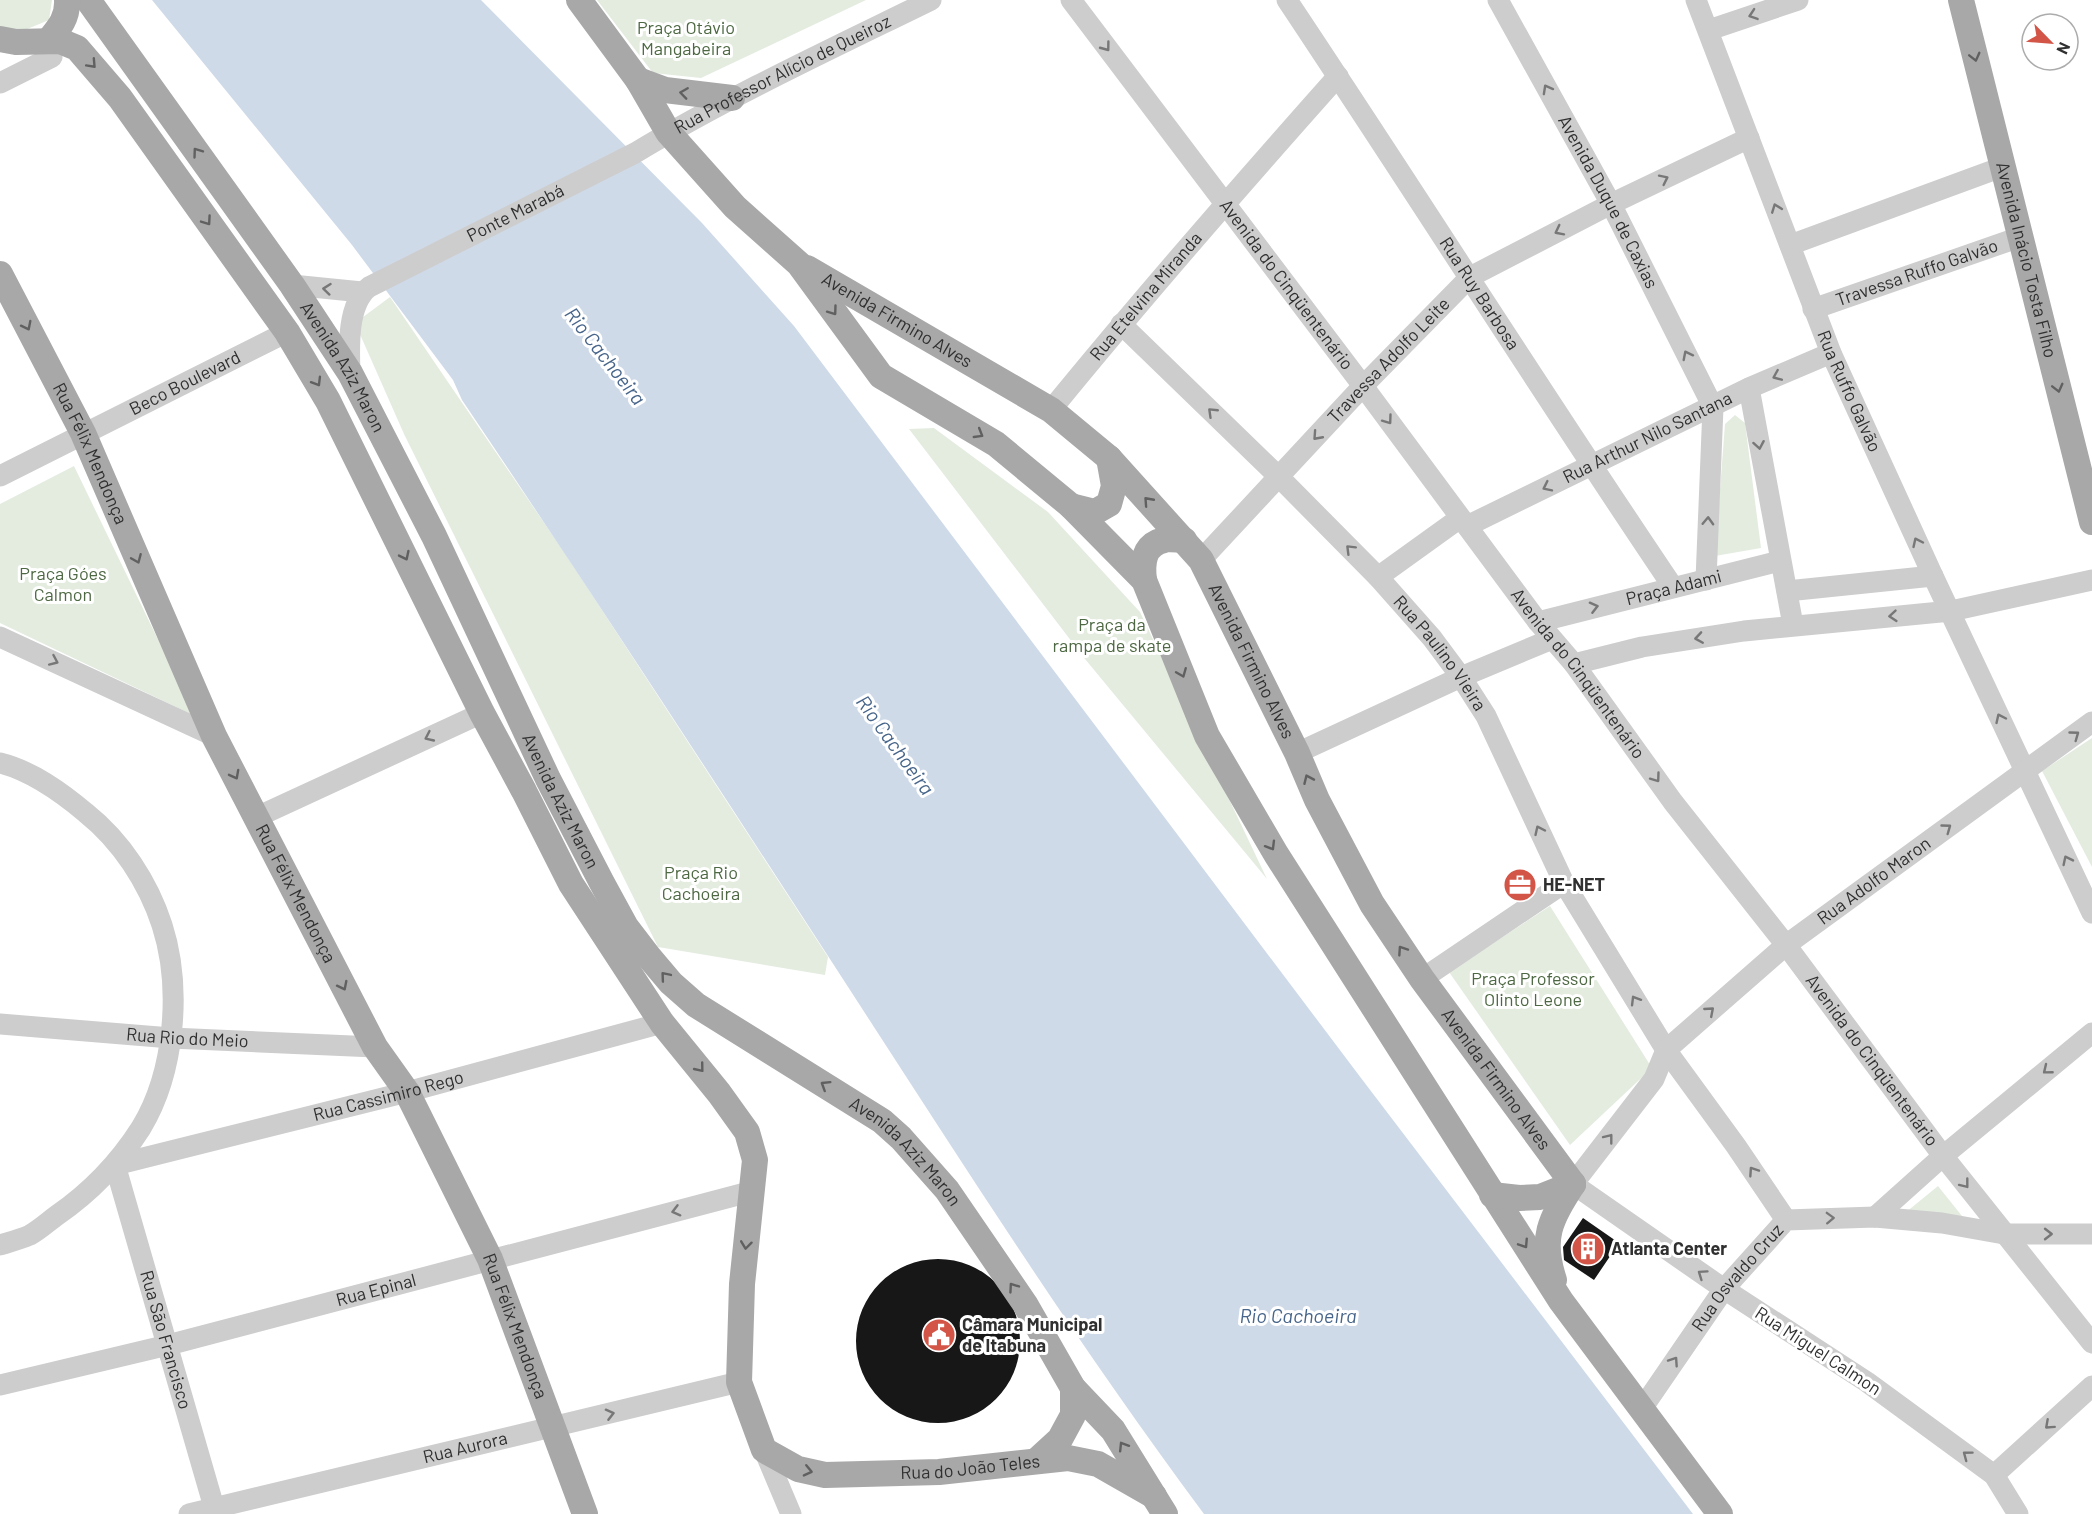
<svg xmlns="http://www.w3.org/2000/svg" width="2092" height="1514" viewBox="0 0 2092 1514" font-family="Barlow,sans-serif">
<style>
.green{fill:#e4ece0}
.water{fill:#cfdae9}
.building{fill:#171717}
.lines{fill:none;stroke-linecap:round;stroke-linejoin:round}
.minor{stroke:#cdcdcd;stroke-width:21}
.major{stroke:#a8a8a8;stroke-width:26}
.oneway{stroke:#777}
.oneway2{stroke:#606060}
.labels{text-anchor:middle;stroke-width:6;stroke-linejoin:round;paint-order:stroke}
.park-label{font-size:18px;fill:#4d6842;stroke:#fff}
.street-label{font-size:18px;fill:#303030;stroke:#fff}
.poi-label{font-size:18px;font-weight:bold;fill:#303030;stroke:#fff;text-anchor:start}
.water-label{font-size:20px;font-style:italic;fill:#47658a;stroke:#fff}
</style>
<rect width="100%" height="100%" fill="#fff"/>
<path class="green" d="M0,0H52L49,20L20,32L0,30Z
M597,0H866L701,78L653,73Z
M390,297L566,555L828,957L825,975L658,947L404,434L355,323Z
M1735,415L1745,423L1761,548L1715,556L1725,424Z
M934,428L1048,512L1140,612L1267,879L1085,659L909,429Z
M74,466L195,716L0,623V504Z
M2092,738V867L2042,771Z
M1550,906L1652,1068L1570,1145L1449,972Z
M1938,1186L1966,1221L1905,1213Z"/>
<path class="water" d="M152,0H481L702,223L794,326L1361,1078L1693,1514H1204C1070,1334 950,1144 828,956C707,770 586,584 462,400L453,380L352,245Z"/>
<path class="building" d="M1583,1218L1619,1243L1594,1280L1564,1260L1563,1247Z
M856 1341a82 82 0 1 1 164 0a82 82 0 1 1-164 0Z"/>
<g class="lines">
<g class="minor">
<path id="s1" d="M1071,0L1363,386L1538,622L1574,664L1673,802L1786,945L1943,1156L2092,1343"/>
<path id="s2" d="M1287,0C1417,195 1542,393 1673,587"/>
<path id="s3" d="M1498,0L1611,204L1713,407L1706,580"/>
<path id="s4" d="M1696,0L1831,353L1933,576L2092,913"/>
<path d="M1709,30L1798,0"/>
<path d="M0,83L52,57"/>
<path d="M1790,245L2002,167"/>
<path d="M292,285L362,292"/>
<path id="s5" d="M1813,309L2020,237"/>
<path id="s6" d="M1121,324L1280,478L1378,577L1432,638L1461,677L1486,716L1564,883L1666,1050L1736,1146L1786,1220"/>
<path id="s7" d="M350,373C349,347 347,304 369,287L635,153C730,96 831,49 931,0"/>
<path d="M1749,388L1793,625"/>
<path id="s8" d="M1051,410C1144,296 1240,186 1338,76"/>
<path id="s9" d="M0,476L287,332"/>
<path id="s10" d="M1467,526L1749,388L1831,353"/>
<path id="s11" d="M1201,560L1363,386L1470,277L1611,204L1749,138"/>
<path d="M1378,577L1460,518"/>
<path d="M1787,591L1933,576"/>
<path id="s12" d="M1538,622L1780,561"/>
<path d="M0,637L214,736"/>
<path d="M1574,664L1642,647L1744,631L1951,611L2092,580"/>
<path d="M1297,753L1461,677L1552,639"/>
<path d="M0,763C32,771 61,792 86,813C121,841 148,882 162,925C182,987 175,1072 141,1128C118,1164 91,1192 56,1216C48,1222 39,1230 30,1235C21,1239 10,1242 0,1245"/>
<path d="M257,817L482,713"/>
<path d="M1422,979L1564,883"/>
<path id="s13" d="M0,1024L171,1038L375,1047"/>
<path id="s14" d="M115,1165L407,1092L662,1023"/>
<path id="s15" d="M115,1165L216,1514"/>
<path d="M1875,1217L1943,1156L2092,1033"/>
<path id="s16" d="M0,1385L168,1345L753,1191"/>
<path id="s17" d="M1641,1410L1724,1289L1786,1220L1875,1217L1942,1223L2004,1234H2092"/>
<path d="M764,1450L791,1514"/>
<path d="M1994,1475L2092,1386"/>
<path id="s18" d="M189,1514L739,1382"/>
<path id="s19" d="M2018,1514L1994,1475L1867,1382L1724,1289L1573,1184L1654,1079L1666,1050L1786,945L2092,722"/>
</g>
<g class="major">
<path id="s20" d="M88,0L292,285L350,373L434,536L548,779L602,883L626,927L649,957L671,983L696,1005L882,1121L901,1138L947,1190L1025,1304L1073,1388L1113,1430L1165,1514"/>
<path d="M579,0L638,80L668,132L735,207L799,264L881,376L996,444L1071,506L1144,580L1207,736L1276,854L1561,1301L1720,1514"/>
<path id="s21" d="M1961,0L2092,522"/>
<path id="s22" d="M0,39L16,42L60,41L77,48L120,98L287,332L328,401L482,713L524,791L571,884L662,1023L719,1093L747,1132L755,1160L742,1284L739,1382L764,1450L798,1469L825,1475L939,1472L1068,1458L1098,1464L1154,1496"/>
<path d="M49,40C60,27 68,17 67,0"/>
<path d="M638,80L665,90L732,98"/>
<path id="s23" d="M807,268L1051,410L1109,458L1201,560L1297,753L1317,800L1372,904L1422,979L1573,1184"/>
<path id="s24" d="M0,274L83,433L214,736L375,1047L407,1092L490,1259L585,1514"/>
<path d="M1071,506L1095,512L1109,504L1114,486L1109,458"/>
<path d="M1144,580C1142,563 1143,545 1164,540C1170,538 1178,540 1184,540"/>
<path d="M1492,1195L1519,1198L1540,1197L1573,1184"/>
<path d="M1554,1280C1540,1238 1550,1220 1573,1184"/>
<path d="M1036,1461L1060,1439L1073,1415V1388"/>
</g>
</g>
<defs><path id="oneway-chevron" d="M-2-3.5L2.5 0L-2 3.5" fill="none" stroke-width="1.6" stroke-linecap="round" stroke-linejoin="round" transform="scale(1.5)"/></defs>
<g class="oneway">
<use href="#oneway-chevron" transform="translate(1753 15) rotate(161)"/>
<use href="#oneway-chevron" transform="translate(1106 47) rotate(53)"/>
<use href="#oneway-chevron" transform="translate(1547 89) rotate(-119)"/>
<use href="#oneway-chevron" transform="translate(1664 179) rotate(-26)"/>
<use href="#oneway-chevron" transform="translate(1776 208) rotate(-111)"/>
<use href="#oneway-chevron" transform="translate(1559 231) rotate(153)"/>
<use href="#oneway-chevron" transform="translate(327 289) rotate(-174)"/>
<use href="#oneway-chevron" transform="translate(1687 355) rotate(-117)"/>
<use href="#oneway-chevron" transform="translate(1777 376) rotate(157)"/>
<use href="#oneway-chevron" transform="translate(1212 412) rotate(-136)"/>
<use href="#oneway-chevron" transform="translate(1388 420) rotate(54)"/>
<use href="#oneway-chevron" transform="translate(1317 436) rotate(132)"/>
<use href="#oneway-chevron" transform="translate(1759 445) rotate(80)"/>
<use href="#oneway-chevron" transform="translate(1547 487) rotate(154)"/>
<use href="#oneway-chevron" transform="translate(1708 521) rotate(-88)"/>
<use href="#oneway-chevron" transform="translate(1917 542) rotate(-115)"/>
<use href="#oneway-chevron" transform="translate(1350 549) rotate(-135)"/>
<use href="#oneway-chevron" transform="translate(1594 607) rotate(-14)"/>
<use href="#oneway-chevron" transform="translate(1893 616) rotate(175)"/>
<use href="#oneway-chevron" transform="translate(1699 638) rotate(171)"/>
<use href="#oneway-chevron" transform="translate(54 661) rotate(24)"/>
<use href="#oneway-chevron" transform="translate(2000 718) rotate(-115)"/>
<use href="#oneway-chevron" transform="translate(2075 735) rotate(-36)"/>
<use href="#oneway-chevron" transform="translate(429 737) rotate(155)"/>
<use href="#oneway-chevron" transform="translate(1656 778) rotate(54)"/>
<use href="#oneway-chevron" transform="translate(1947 828) rotate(-36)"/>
<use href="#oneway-chevron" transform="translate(1539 830) rotate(-115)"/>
<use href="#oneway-chevron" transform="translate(2067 860) rotate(-116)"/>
<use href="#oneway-chevron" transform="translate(1635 1000) rotate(-121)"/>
<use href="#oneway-chevron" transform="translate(1710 1011) rotate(-41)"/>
<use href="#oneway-chevron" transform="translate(2047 1070) rotate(141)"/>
<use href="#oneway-chevron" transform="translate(1609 1138) rotate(-52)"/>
<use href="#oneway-chevron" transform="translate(1753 1171) rotate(-124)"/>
<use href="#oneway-chevron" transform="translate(1965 1184) rotate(52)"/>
<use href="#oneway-chevron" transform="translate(676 1211) rotate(165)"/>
<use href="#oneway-chevron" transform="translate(1830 1218) rotate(-2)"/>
<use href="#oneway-chevron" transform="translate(2048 1234)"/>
<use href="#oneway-chevron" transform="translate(1702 1274) rotate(-145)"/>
<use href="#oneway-chevron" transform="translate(1674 1361) rotate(-56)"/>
<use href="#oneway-chevron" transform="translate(610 1414) rotate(-14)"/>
<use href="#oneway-chevron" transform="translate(2049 1425) rotate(138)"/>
<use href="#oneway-chevron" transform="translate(1967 1455) rotate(-143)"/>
</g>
<g class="oneway2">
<use href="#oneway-chevron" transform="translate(1975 57) rotate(76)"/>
<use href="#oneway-chevron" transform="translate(92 64) rotate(47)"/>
<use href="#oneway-chevron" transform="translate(684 93) rotate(-172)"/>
<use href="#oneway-chevron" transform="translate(197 152) rotate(-126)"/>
<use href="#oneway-chevron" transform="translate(207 221) rotate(55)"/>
<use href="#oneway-chevron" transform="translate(833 311) rotate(54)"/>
<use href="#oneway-chevron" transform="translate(27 326) rotate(63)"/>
<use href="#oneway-chevron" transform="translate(317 382) rotate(59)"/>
<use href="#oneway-chevron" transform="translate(2058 388) rotate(76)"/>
<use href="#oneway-chevron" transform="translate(979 434) rotate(31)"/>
<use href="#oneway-chevron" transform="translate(1148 501) rotate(-132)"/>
<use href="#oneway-chevron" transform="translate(405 556) rotate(64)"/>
<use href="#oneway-chevron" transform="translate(137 559) rotate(67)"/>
<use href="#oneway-chevron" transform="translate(1182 673) rotate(68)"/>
<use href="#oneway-chevron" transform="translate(235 775) rotate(62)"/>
<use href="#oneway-chevron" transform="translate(1308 779) rotate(-114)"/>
<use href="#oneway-chevron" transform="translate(1271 846) rotate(59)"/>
<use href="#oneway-chevron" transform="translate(1402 950) rotate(-124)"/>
<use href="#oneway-chevron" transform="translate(665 976) rotate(-130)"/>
<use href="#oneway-chevron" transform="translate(343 986) rotate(63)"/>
<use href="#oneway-chevron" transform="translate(700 1068) rotate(51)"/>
<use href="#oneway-chevron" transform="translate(825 1085) rotate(-148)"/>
<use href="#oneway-chevron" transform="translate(1524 1244) rotate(57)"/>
<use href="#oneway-chevron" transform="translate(746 1245) rotate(97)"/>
<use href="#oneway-chevron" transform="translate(1013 1287) rotate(-125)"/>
<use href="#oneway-chevron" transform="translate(1123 1446) rotate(-122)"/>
<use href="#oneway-chevron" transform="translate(808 1471) rotate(13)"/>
</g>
<defs>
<symbol id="office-disc" viewBox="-11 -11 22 22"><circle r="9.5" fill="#d25547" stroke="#fff"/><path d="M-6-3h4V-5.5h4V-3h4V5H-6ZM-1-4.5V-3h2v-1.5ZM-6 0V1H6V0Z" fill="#fff"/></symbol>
<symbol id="building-disc" viewBox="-11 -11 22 22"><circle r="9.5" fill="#d25547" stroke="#fff"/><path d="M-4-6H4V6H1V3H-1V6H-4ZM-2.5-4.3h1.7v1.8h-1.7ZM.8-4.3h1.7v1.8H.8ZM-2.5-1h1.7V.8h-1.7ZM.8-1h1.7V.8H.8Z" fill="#fff"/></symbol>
<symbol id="civic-disc" viewBox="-11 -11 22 22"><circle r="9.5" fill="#d25547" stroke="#fff"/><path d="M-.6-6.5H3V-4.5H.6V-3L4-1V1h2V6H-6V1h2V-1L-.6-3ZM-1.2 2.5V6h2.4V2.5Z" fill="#fff"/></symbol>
</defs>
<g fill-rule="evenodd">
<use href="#office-disc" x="1501" y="866" width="38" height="38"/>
<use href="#building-disc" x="1569" y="1230" width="38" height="38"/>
<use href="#civic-disc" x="920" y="1316" width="38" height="38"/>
</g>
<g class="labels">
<g class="park-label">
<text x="686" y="34">Praça Otávio<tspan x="686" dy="21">Mangabeira</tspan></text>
<text x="63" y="580">Praça Góes<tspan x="63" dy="21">Calmon</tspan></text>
<text x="1112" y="631">Praça da<tspan x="1112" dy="21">rampa de skate</tspan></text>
<text x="701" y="879">Praça Rio<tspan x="701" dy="21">Cachoeira</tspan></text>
<text x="1533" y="985">Praça Professor<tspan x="1533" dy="21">Olinto Leone</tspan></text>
</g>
<g class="street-label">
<text dy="6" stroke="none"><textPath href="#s7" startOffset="556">Rua Professor Alício de Queiroz</textPath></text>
<text dy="6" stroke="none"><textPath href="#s3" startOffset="230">Avenida Duque de Caxias</textPath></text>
<text dy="6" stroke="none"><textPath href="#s7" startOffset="255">Ponte Marabá</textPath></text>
<text dy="6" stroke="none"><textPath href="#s21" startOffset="268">Avenida Inácio Tosta Filho</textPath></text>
<text dy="6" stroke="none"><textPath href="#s5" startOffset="110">Travessa Ruffo Galvão</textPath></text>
<text dy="6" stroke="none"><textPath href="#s1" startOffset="357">Avenida do Cinqüentenário</textPath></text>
<text dy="6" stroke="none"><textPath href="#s2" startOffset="351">Rua Ruy Barbosa</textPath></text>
<text dy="6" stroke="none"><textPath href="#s8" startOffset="148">Rua Etelvina Miranda</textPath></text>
<text dy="6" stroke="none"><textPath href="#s23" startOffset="104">Avenida Firmino Alves</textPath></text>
<text dy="6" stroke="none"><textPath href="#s11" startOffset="274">Travessa Adolfo Leite</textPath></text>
<text dy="6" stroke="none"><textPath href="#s20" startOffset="447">Avenida Aziz Maron</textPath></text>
<text dy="6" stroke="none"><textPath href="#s9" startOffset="207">Beco Boulevard</textPath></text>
<text dy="6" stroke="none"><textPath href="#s4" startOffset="420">Rua Ruffo Galvão</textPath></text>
<text dy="6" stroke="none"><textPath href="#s10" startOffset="201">Rua Arthur Nilo Santana</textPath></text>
<text dy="6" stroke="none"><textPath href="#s24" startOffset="201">Rua Félix Mendonça</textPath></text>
<text dy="6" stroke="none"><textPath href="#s12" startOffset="140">Praça Adami</textPath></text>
<text dy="6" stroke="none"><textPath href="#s6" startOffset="459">Rua Paulino Vieira</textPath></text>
<text dy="6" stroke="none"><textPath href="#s23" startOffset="608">Avenida Firmino Alves</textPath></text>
<text dy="6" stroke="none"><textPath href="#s1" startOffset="843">Avenida do Cinqüentenário</textPath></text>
<text dy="6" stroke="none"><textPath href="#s20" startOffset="933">Avenida Aziz Maron</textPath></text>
<text dy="6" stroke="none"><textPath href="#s19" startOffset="990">Rua Adolfo Maron</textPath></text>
<text dy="6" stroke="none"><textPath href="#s24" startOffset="687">Rua Félix Mendonça</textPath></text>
<text dy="6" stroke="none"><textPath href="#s13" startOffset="188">Rua Rio do Meio</textPath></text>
<text dy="6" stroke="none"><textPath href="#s1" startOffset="1329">Avenida do Cinqüentenário</textPath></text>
<text dy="6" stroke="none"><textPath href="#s23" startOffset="1094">Avenida Firmino Alves</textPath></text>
<text dy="6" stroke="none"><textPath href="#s14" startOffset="282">Rua Cassimiro Rego</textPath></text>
<text dy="6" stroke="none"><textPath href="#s20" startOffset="1437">Avenida Aziz Maron</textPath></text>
<text dy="6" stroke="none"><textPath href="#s17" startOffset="164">Rua Osvaldo Cruz</textPath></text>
<text dy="6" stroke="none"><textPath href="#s16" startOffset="388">Rua Epinal</textPath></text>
<text dy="6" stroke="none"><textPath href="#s24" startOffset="1173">Rua Félix Mendonça</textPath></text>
<text dy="6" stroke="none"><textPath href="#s15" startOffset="182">Rua São Francisco</textPath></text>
<text transform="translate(1818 1351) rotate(33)" y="6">Rua Miguel Calmon</text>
<text dy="6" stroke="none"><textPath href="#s18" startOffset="284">Rua Aurora</textPath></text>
<text dy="6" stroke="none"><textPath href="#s22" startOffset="1894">Rua do João Teles</textPath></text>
</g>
<g class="poi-label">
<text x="1543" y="891">HE-NET</text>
<text x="1611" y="1255">Atlanta Center</text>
<text x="962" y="1331">Câmara Municipal<tspan x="962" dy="21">de Itabuna</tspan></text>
</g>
<g class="water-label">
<text transform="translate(605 356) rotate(52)" y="7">Rio Cachoeira</text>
<text transform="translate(895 745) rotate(54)" y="7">Rio Cachoeira</text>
<text x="1298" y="1323">Rio Cachoeira</text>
</g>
</g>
<g transform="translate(2050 42) rotate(115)"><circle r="28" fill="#ffffff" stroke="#acacac" stroke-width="1.5"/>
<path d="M0-4.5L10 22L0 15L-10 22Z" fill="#d25547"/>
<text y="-9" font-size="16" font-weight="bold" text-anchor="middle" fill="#303030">N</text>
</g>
</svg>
